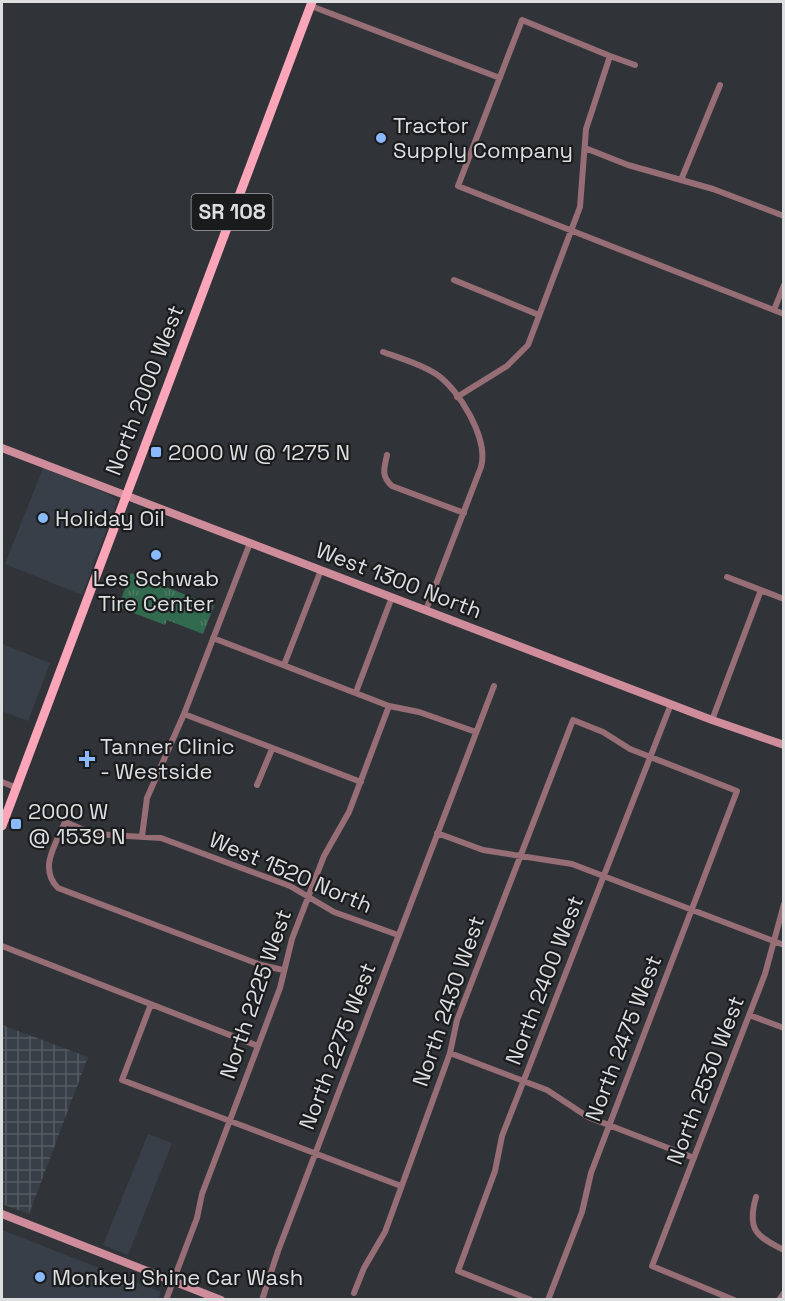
<svg xmlns="http://www.w3.org/2000/svg" width="785" height="1301" viewBox="0 0 785 1301" font-family="'Space Grotesk',sans-serif">
<style>
.built{fill:#383f48}
.industrial{fill:url(#industrial-grid)}
.grass{fill:url(#grass-tufts)}
.lines{fill:none;stroke-linecap:round;stroke-linejoin:round}
.street{stroke:#976d76;stroke-width:6}
.secondary{stroke:#cf8d9c;stroke-width:8}
.primary{stroke:#fba5b8;stroke-width:9}
.poi-dot{fill:#8abafc;stroke:#1a1b1d;stroke-width:2}
.labels{text-anchor:middle;stroke-width:4.5;stroke-linejoin:round;paint-order:stroke}
.shield{fill:#1a1b1d;stroke:#a2a4a6;stroke-width:1.5}
.shield-label{font-size:21px;font-weight:bold;fill:#dcdee0}
.poi-label{font-size:22px;fill:#dcdee0;stroke:#1a1b1d;text-anchor:start}
.street-label{font-size:22px;fill:#dcdee0;stroke:#1a1b1d}
</style>
<defs>
<pattern id="industrial-grid" width="8" height="8" patternUnits="userSpaceOnUse" patternTransform="scale(1.5)"><rect width="8" height="8" fill="#383f48"/><path d="M0 4h8M4 0v8" fill="none" stroke="#545a62"/></pattern>
<pattern id="grass-tufts" width="24" height="20" patternUnits="userSpaceOnUse" patternTransform="scale(1.5)"><rect width="24" height="20" fill="#326a4f"/><path d="M3 7l-1-3M5 7V3M7 7l1-3M15 17l-1-3M17 17v-4M19 17l1-3" fill="none" stroke="#4f7f68"/></pattern>
</defs>
<rect width="100%" height="100%" fill="#303438"/>
<path class="built" d="M43,468L108,494L117,501L82,595L5,564Z
M2,644L50,663L28,721L2,711Z
M148,1134L172,1143L128,1255L103,1245Z
M2,1230L161,1292L158,1299H2Z"/>
<path class="industrial" d="M2,1025L88,1057L29,1214L2,1204Z"/>
<path class="grass" d="M131,573L214,606L203,634L167,620L165,625L118,607Z"/>
<g class="lines">
<path class="street" d="M311,6L500,78
M610,56L522,20L458,186L784,314
M585,148L628,165L713,189L784,216
M681,180L720,85
M454,280L539,315
M774,310L784,285
M383,352C400,358 421,364 436,374C459,389 489,439 481,467L426,610
M457,397L507,366L528,345L580,207L586,129L610,56L635,65
M387,455C384,469 381,476 392,486L464,513
M727,577L784,599
M213,638L389,706L419,712L476,732
M284,665L321,570
M356,692L392,597
M184,714L361,782
M712,720L761,590
M2,782L17,788
M257,785L272,749
M437,833L483,850L572,864L784,945
M142,836L147,798L184,714L250,543
M2,946L258,1046
M283,970L261,965L58,888C38,868 56,844 65,822L94,834L161,838L290,886L334,912L398,935
M151,1004L122,1080L401,1186
M749,1015L784,1028
M450,1053L547,1090L588,1117L694,1158
M756,1197C747,1229 755,1236 784,1250
M354,1293L364,1268L385,1232L450,1053L457,1020L573,720L603,732L630,749L737,791L591,1173L582,1212L548,1300
M166,1300L197,1218L202,1194L280,988L292,939L324,856L349,812L389,706
M262,1300L278,1251L494,686
M531,1300L458,1271L495,1171L502,1136L671,704
M734,1300L652,1266L765,974L784,904
M779,1300L784,1293"/>
<path class="secondary" d="M2,448L712,720L784,745
M2,1214L221,1300"/>
<path class="primary" d="M2,826L312,2"/>
</g>
<g class="poi-dot">
<circle cx="381" cy="138" r="6"/>
<rect x="150" y="446" width="12" height="12" rx="3"/>
<circle cx="43" cy="518" r="6"/>
<circle cx="156" cy="555" r="6"/>
<path d="M84 750h6v6h6v6h-6v6h-6v-6h-6v-6h6z"/>
<rect x="10" y="818" width="12" height="12" rx="3"/>
<circle cx="40" cy="1277" r="6"/>
</g>
<g class="labels">
<rect class="shield" x="191.5" y="194" width="81" height="36" rx="4.5"/>
<g class="shield-label">
<text x="232" y="219">SR 108</text>
</g>
<g class="poi-label">
<text x="393" y="133">Tractor<tspan x="393" dy="25">Supply Company</tspan></text>
<text x="168" y="460">2000 W @ 1275 N</text>
<text x="55" y="526">Holiday Oil</text>
<text x="156" y="586" text-anchor="middle">Les Schwab<tspan x="156" dy="25">Tire Center</tspan></text>
<text x="100" y="754">Tanner Clinic<tspan x="100" dy="25">- Westside</tspan></text>
<text x="28" y="819">2000 W<tspan x="28" dy="25">@ 1539 N</tspan></text>
<text x="52" y="1285">Monkey Shine Car Wash</text>
</g>
<g class="street-label">
<text transform="translate(144 390) rotate(-69)" y="8">North 2000 West</text>
<text transform="translate(399 580) rotate(21)" y="8">West 1300 North</text>
<text transform="translate(291 872) rotate(23)" y="8">West 1520 North</text>
<text transform="translate(544 980) rotate(-69)" y="8">North 2400 West</text>
<text transform="translate(255 994) rotate(-71)" y="8">North 2225 West</text>
<text transform="translate(448 1001) rotate(-71)" y="8">North 2430 West</text>
<text transform="translate(623 1038) rotate(-69)" y="8">North 2475 West</text>
<text transform="translate(337 1046) rotate(-69)" y="8">North 2275 West</text>
<text transform="translate(705 1080) rotate(-69)" y="8">North 2530 West</text>
</g>
</g>
<rect width="785" height="1301" fill="none" stroke="#dcdee0" stroke-width="6"/>
</svg>
